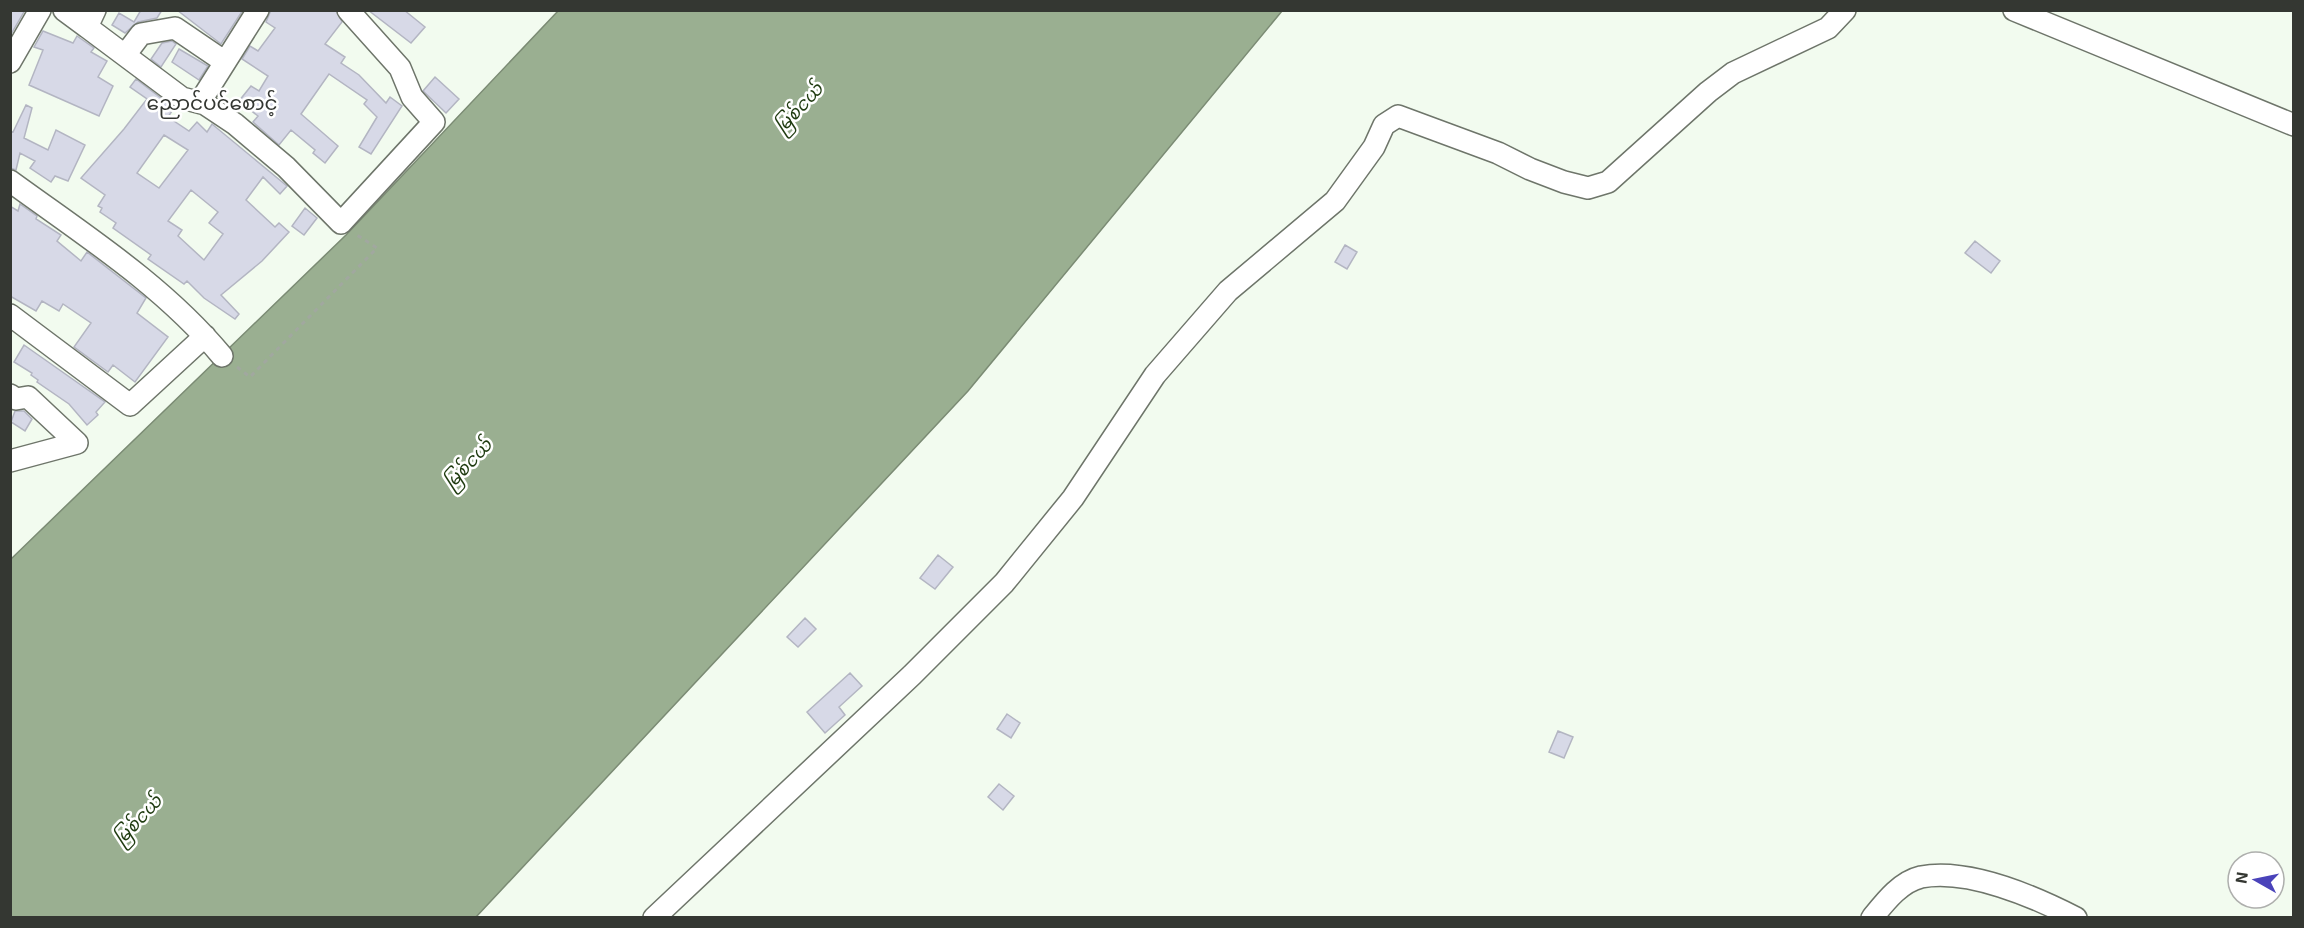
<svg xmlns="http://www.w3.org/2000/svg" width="2304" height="928" viewBox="0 0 2304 928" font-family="'Exo 2','Noto Sans Myanmar',sans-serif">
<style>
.water{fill:#9aaf91;stroke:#7b8b74;stroke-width:1.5}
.building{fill:#d7d9e7;stroke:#b3b5c2;stroke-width:1.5;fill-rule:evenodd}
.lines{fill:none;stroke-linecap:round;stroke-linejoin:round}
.street-casing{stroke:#6e756a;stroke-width:24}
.path{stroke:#a1a89f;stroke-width:3;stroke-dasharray:4.5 4.5;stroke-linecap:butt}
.street{stroke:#fff;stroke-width:21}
.labels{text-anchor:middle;stroke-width:5;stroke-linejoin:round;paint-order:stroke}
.water-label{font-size:18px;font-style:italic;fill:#1f3b10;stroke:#fff}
.quarter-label{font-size:20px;fill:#343732;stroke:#fff}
</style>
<rect width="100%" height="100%" fill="#f2fbef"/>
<path class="water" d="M558,11H1282L968,391L476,917L11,918V559L346,235Z"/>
<path class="building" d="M10,10H25L10,36Z
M141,10H162L157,18L138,22L125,33L112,25L119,13L134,22Z
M177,10H243L221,44Z
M271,10H336L342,22L325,44L345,57L341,63L359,75L386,103L390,97L402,106L371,154L359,147L377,117L364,104L367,100L329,74L301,114L338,146L325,163L313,153L315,150L291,130L279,145L253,122L258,116L239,101L251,86L259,91L268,76L242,59L250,46L258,51L275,28L266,22Z
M368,10H404L425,27L411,43Z
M43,31L73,43L77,36L94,48L91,52L107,61L98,77L113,86L99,116L29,85L43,50L34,47Z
M172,41L176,44L161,67L151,59L162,43Z
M179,49L208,66L199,80L172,62Z
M435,77L459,99L446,113L423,91Z
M136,79L174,108L168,117L189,131L197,122L207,132L212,124L287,186L280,194L263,177L246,200L275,227L279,223L289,232L262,261L221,295L239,314L235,319L204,298L187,281L184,284L148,259L151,255L113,228L116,223L100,212L102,208L98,206L105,195L81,178L124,129L147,99L130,87ZM164,135L188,150L159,188L137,173ZM191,190L218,212L209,223L223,234L204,260L178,236L182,230L168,221Z
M26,105L32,108L24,138L48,150L56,130L85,145L68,181L55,176L51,182L30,168L35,161L20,153L16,170L10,168V131L13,132Z
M20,204L37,216L36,219L61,235L57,241L81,261L87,252L146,298L137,313L168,337L135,382L113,365L108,372L74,347L91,323L63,304L59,311L42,301L36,311L10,296V206L18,211Z
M305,208L317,218L304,235L292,226Z
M1975,241L2000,261L1991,273L1965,253Z
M1345,245L1357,252L1347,269L1335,262Z
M24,345L105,402L96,412L98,415L87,425L69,404L37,382L38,380L31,375L32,373L14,362Z
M15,411H24L32,419L25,431L11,422Z
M938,555L953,567L935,589L920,578Z
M805,618L816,629L798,647L787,637Z
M850,673L862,686L839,707L845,715L825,733L807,712Z
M1007,714L1020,723L1011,738L997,729Z
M1558,731L1573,737L1564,758L1549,752Z
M999,784L1014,796L1003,810L988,797Z"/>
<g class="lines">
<defs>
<path id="street" d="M64,10L87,27L95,10
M2014,10L2294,125
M87,27L182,98L205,104L235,124L286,167L341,223L434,122L412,97L400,68L348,10
M125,55L141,34L175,28L225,62
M10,62L40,10
M200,102L258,10
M10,181C84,235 163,285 222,356
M10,315L130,405L205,336
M10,395L16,399L28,397L77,443L10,461
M654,918L912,675L1004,583L1073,498L1155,375L1228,291L1335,201L1374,147L1384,125L1398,116L1498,153L1530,169L1564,182L1588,188L1608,182L1708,92L1733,73L1828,28L1845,10
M1872,918C1885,902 1900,882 1921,877C1968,868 2035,897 2076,918"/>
</defs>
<use href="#street" class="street-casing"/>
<path class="path" d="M237,367L250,377L377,248L357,235"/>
<use href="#street" class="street"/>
</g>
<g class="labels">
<g class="water-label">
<text transform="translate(799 108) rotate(-47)" y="6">မြစ်ငယ်</text>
<text transform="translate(468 464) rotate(-47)" y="6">မြစ်ငယ်</text>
<text transform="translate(138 820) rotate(-47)" y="6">မြစ်ငယ်</text>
</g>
<g class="quarter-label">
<text x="212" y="110">ညောင်ပင်စောင့်</text>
</g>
</g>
<rect width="2304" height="928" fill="none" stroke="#343732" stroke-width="24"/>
<g transform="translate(2256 880) rotate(279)"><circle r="28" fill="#ffffff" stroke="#aeafad" stroke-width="1.5"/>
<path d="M0-4.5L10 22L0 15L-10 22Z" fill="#4a43ba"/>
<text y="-9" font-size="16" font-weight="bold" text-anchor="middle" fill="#343732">N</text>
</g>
</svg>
